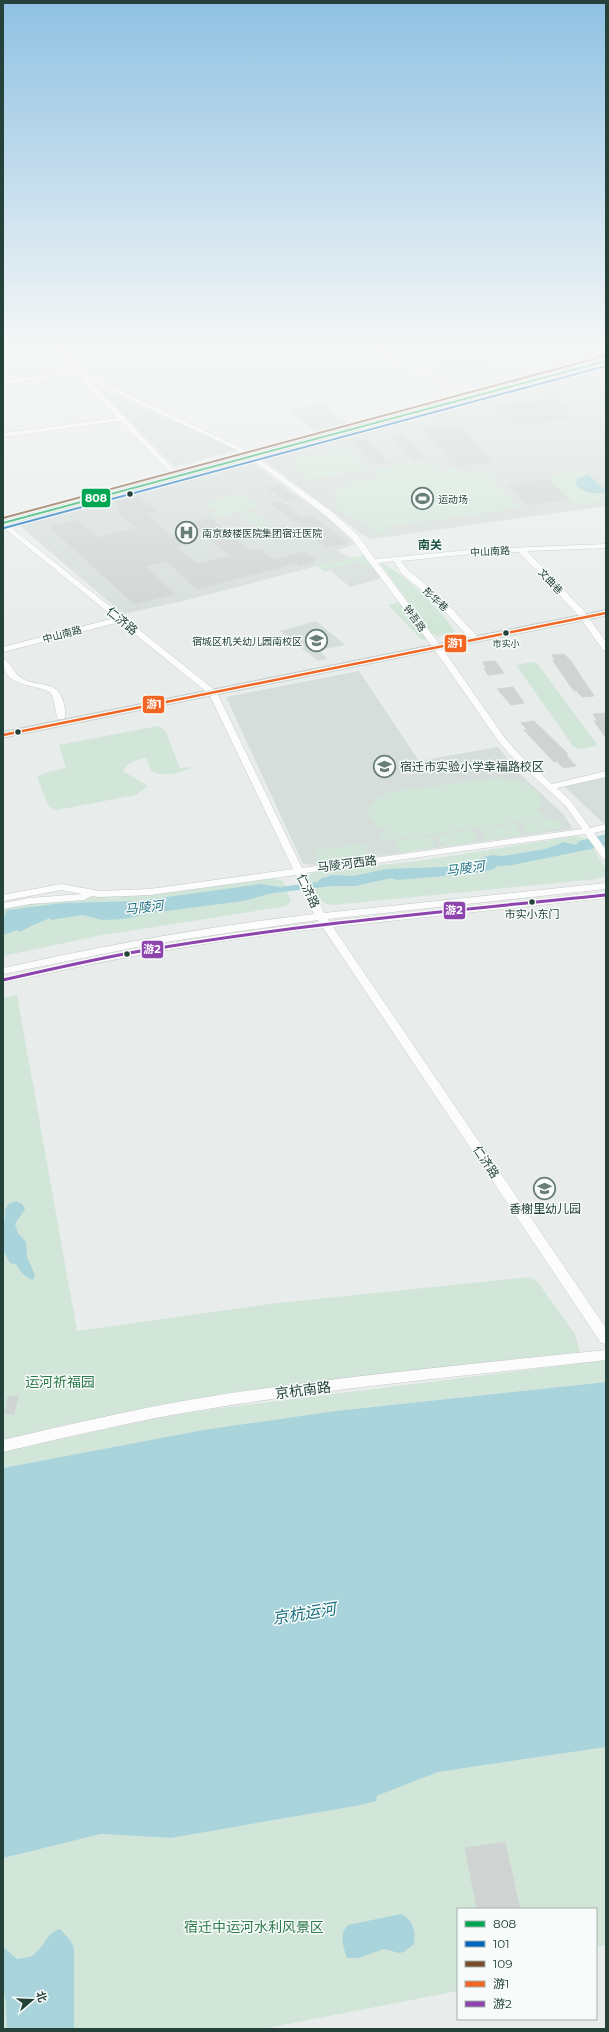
<svg xmlns="http://www.w3.org/2000/svg" width="609" height="2032" viewBox="0 0 609 2032" font-family="Montserrat,'Noto Sans SC',sans-serif">
<style>
.built{fill:#d6dedb}
.green{fill:#d1e6d8}
.water{fill:#a9d4db}
.building{fill:#cfd4d2;stroke:#d1d6d4}
.lines{fill:none;stroke-linecap:round;stroke-linejoin:round}
.minor-casing{stroke:#c5cac8;stroke-width:1}
.major-casing{stroke:#c3ccc9;stroke-width:1}
.minor{fill:#fcfcfc;fill-rule:evenodd}
.major{fill:#cfd7d5;fill-rule:evenodd}
.bus-1-casing{stroke:#f7fbf9;stroke-width:4}
.bus-2-casing{stroke:#f7fbf9;stroke-width:4}
.bus-3-casing{stroke:#f7fbf9;stroke-width:4}
.bus-4-casing{stroke:#f7fbf9;stroke-width:5}
.bus-5-casing{stroke:#f7fbf9;stroke-width:6}
.bus-1{stroke:#00a651;stroke-width:2}
.bus-2{stroke:#0065bd;stroke-width:2}
.bus-3{stroke:#7a4b2a;stroke-width:2}
.bus-4{stroke:#f26522;stroke-width:2.5}
.bus-5{stroke:#8e44ad;stroke-width:3}
.bus-dot{fill:#24423a;stroke:#f7fbf9;stroke-width:1.5}
.labels{text-anchor:middle;stroke-width:3;stroke-linejoin:round;paint-order:stroke}
.far-bus-label{font-size:9px;fill:#24423a;stroke:#f7fbf9}
.far-poi-label{font-size:10px;fill:#24423a;stroke:#f7fbf9;text-anchor:start}
.far-street-label{font-size:10px;fill:#24423a;stroke:#f7fbf9}
.bus-label{font-size:11px;fill:#24423a;stroke:#f7fbf9}
.far-quarter-label{font-size:12px;font-weight:bold;fill:#1f5548;stroke:#f7fbf9}
.street-label{font-size:12px;fill:#24423a;stroke:#f7fbf9}
.poi-label{font-size:12px;fill:#24423a;stroke:#f7fbf9;text-anchor:start}
.water-label{font-size:13px;font-style:italic;fill:#1c6f80;stroke:#f7fbf9}
.near-park-label{font-size:14px;fill:#2d7a4b;stroke:#f7fbf9}
.near-street-label{font-size:14px;fill:#24423a;stroke:#f7fbf9}
.near-water-label{font-size:16px;font-style:italic;fill:#1c6f80;stroke:#f7fbf9}
.line-badge{stroke:#f7fbf9;stroke-width:1.5}
.badge-label{font-size:11px;text-anchor:middle;font-weight:bold;fill:#fff}
</style>
<rect width="100%" height="100%" fill="#e8edeb"/>
<path class="built" d="M540,343H603L591,354L572,359Z
M606,367V506L372,539L363,535L261,458Z
M98,389H101L237,450L175,467Z
M322,404L337,415L351,423L316,432L289,410Z
M253,463L328,518L355,544L337,550L350,558L365,555L382,578L350,587L330,570L325,572L317,566L187,600L123,614L19,525Z
M316,621L345,645L319,650L327,659L318,661L280,631Z
M359,671L419,761L498,747L519,773L563,814L573,829L314,865L303,864L226,697Z
M606,777V823L604,824L565,787L593,779Z"/>
<path class="green" d="M406,343L446,344L486,363L492,368L462,376L433,361L422,363L413,359L423,357Z
M606,397V412C588,415 587,402 572,399Z
M349,450L366,471L307,479L291,458Z
M433,462L439,468L410,472L405,465Z
M403,466L409,472L380,476L374,469Z
M455,468C464,476 476,474 488,473L520,508L384,527L387,532L375,534C372,530 368,524 364,522C355,516 338,515 335,503L339,496L331,493L336,488L342,489L348,486L346,483Z
M585,471L588,474L577,479V486L589,492L606,493V501L576,505L548,477Z
M242,493L260,507L219,517L210,513L216,512L204,503Z
M255,513L271,525L258,528L243,516Z
M365,555L375,568L370,569L361,561L323,570L317,566Z
M380,563C396,565 448,617 455,632L437,636L431,633Z
M401,602L428,639L422,640L388,605Z
M533,662L537,663L596,743V746L579,749L573,746L516,665Z
M158,726L165,730L180,768L193,767C183,773 163,777 152,772L146,758C136,760 128,762 123,771L148,786L136,795L57,810L49,807L37,777L47,772L66,768L59,745Z
M495,778C513,779 537,782 542,803L537,813L542,812L545,818L383,841L379,835L390,833L379,828L369,816V808L372,803L389,792Z
M556,818L563,828L528,833L522,822Z
M515,824L522,835L487,840L480,829Z
M472,830L479,841L444,846L437,835Z
M430,836L436,847L400,853L394,841Z
M576,836L588,840L606,869L605,876L597,879L333,905C315,903 314,893 307,878L310,874L317,872L419,861Z
M364,844L369,857L319,863L314,850Z
M273,878L283,881L291,900L287,906L97,936L3,956V908L61,899L142,895Z
M17,995L77,1331L278,1303L530,1277L537,1281L575,1334L580,1352L352,1379L3,1442V998Z
M606,1360V1382L335,1411L203,1430L3,1468V1452L152,1419L213,1409Z
M606,1747V1945L596,1947V1909H458V1991L262,2029H3V1858L101,1834L171,1838L361,1805L377,1796L438,1772Z"/>
<path class="water" d="M588,474L606,491V493C596,494 580,493 575,483L577,479Z
M606,834V846L512,865L497,866L494,869L483,872L457,875L397,880L391,878L356,886H333L273,893L243,901L159,912L124,919L103,920L82,915L51,920L50,918L33,925L20,932L17,930L3,935V919L7,910L63,903L138,901L261,884L280,887L318,882L320,879L332,875L353,876L386,869L444,867L477,860L491,855L503,856L545,849L564,842L576,845L579,841Z
M16,1201L22,1204L25,1209L15,1224L18,1233L26,1242L27,1257L35,1275L33,1280C26,1278 19,1271 16,1264L10,1263L3,1250V1222L5,1220V1210L8,1204Z
M606,1382V1747L438,1772L377,1796L376,1801L361,1805L171,1838L101,1834L3,1858V1468L203,1430L335,1411Z
M401,1914C413,1919 416,1932 414,1944L404,1952L399,1953L384,1949L358,1958H347C343,1947 339,1934 348,1925Z
M60,1929L71,1941L74,1949V2029H7L6,2004L3,1986V1947L17,1959C22,1958 28,1958 33,1955C44,1948 46,1933 60,1929Z"/>
<path class="building" d="M557,399L570,411H567L573,417H568L569,419L516,424L496,406Z
M459,425L477,444H476L493,462L455,467L445,458L448,457L422,430Z
M403,435L424,458L413,460L393,437Z
M367,440L387,463L373,465L353,442Z
M549,479L569,499L527,505L508,485Z
M279,485L296,498L285,500L267,488Z
M138,497L156,510L146,514L183,545L176,547L197,564L230,556L197,529L199,528L192,522L210,518L251,551L260,549L273,560L305,552L316,561L299,566L297,563L197,589L166,561L162,562L145,566L175,594L134,604L50,527L77,520L97,538L137,528L116,511L120,510L117,507L120,506L115,503Z
M280,501L302,517L311,515L347,542L325,548L302,527L271,504Z
M564,654L570,660L594,696L582,697L577,691H574L553,661H555L552,655Z
M495,661L504,673L488,675L484,668H486L483,662Z
M513,687L524,703L511,705L497,689Z
M606,713V738L594,721H597L593,714Z
M534,721L568,754L566,755L576,766L563,768L557,761L554,762L524,730L527,729L521,723Z
M8,1396H18L14,1414H5Z
M505,1842L520,1909H477L465,1848Z"/>
<g class="lines">
<defs>
<path id="minor" d="M53,343H59L81,372L239,447L257,458L331,511L357,534L375,559L480,549L606,544V548L527,551L584,611L606,642V650H603L578,615L519,552L480,553L401,561L407,569L443,599L478,637L479,639L475,641H472L437,603L401,573L394,561L378,563L440,645L505,738L519,754L552,784L606,771V777L557,788L571,801L590,828L606,824V830L594,833L606,850V860L603,859L585,834L305,873L324,913L606,883V889L328,919L329,921L606,892V898L333,927L606,1328V1344L601,1343L323,928C215,940 109,959 3,983V977C108,953 213,934 319,922L318,920L303,922L152,944L3,974V968C106,945 210,926 314,914L296,875L150,895L100,897L92,896L84,900L30,904L3,909V903L30,898L82,894L61,890L3,901V895L61,884L100,891L150,889L293,869L209,694L120,622L3,652V647L115,618L3,527V521L216,691L302,868L582,829L565,805L513,758L499,742L434,649L351,538L325,515L253,460L235,449L89,380L175,471V473H171L121,421L3,437V433L118,418L77,375L3,384V380L75,372Z
M372,343H379L401,361L469,394L464,395L397,363Z
M3,659C11,662 13,672 20,677C36,689 58,677 64,704C65,708 66,715 64,719H58C54,710 56,700 50,692C32,683 3,688 3,659Z
M606,1350V1360C473,1375 339,1387 207,1409C138,1420 71,1436 3,1452V1440C71,1424 139,1408 207,1397C339,1376 473,1364 606,1350Z"/>
<path id="major" d="M606,359V363L3,526V520Z
M606,610V616L3,738V732Z"/>
</defs>
<use href="#minor" class="minor-casing"/>
<use href="#major" class="major-casing"/>
<use href="#minor" class="minor"/>
<use href="#major" class="major"/>
<defs>
<path id="bus-1" d="M3,523L606,361"/>
<path id="bus-2" d="M4,528L606,366"/>
<path id="bus-3" d="M3,518L605,356"/>
<path id="bus-4" d="M3,735L606,613"/>
<path id="bus-5" d="M3,980C47,970 91,960 135,952C291,925 449,911 606,895"/>
</defs>
<use href="#bus-1" class="bus-1-casing"/>
<use href="#bus-2" class="bus-2-casing"/>
<use href="#bus-3" class="bus-3-casing"/>
<use href="#bus-4" class="bus-4-casing"/>
<use href="#bus-5" class="bus-5-casing"/>
<use href="#bus-1" class="bus-1"/>
<use href="#bus-2" class="bus-2"/>
<use href="#bus-3" class="bus-3"/>
<use href="#bus-4" class="bus-4"/>
<use href="#bus-5" class="bus-5"/>
</g>
<linearGradient id="sky" x2="0" y2="1"><stop stop-color="#8fc1e3"/><stop offset="0.55" stop-color="#f5f7f6"/><stop offset="1" stop-color="#f5f7f6" stop-opacity="0"/></linearGradient>
<rect width="609" height="628" fill="url(#sky)"/>
<defs>
<symbol id="stadium-ring" viewBox="-11 -11 22 22"><circle r="9.5" fill="#f7fbf9" stroke="#697e78" stroke-width="1.5"/><path d="M0-5a6.5 5 0 1 0 0 10a6.5 5 0 1 0 0-10ZM-3.5-1.8h7v3.6h-7Z" fill="#697e78"/></symbol>
<symbol id="hospital-ring" viewBox="-11 -11 22 22"><circle r="9.5" fill="#f7fbf9" stroke="#697e78" stroke-width="1.5"/><path d="M-5-5h3v3.5h4V-5h3V5h-3V1.5h-4V5h-3Z" fill="#697e78"/></symbol>
<symbol id="school-ring" viewBox="-11 -11 22 22"><circle r="9.5" fill="#f7fbf9" stroke="#697e78" stroke-width="1.5"/><path d="M0-5L7-2L0 1L-7-2ZM-4 1L0 2.5L4 1V4Q0 6-4 4Z" fill="#697e78"/></symbol>
</defs>
<g fill-rule="evenodd">
<use href="#stadium-ring" x="410" y="486" width="25" height="25"/>
<use href="#hospital-ring" x="174" y="520" width="25" height="25"/>
<use href="#school-ring" x="304" y="628" width="25" height="25"/>
<use href="#school-ring" x="372" y="754" width="25" height="25"/>
<use href="#school-ring" x="532" y="1176" width="25" height="25"/>
</g>
<g class="bus-dot">
<circle cx="130" cy="494" r="3.5"/>
<circle cx="506" cy="633" r="3.5"/>
<circle cx="18" cy="732" r="3.5"/>
<circle cx="532" cy="902" r="3.5"/>
<circle cx="127" cy="954" r="3.5"/>
</g>
<g class="labels">
<g class="far-bus-label">
<text x="506" y="647">市实小</text>
</g>
<g class="far-poi-label">
<text x="438" y="503">运动场</text>
<text x="202" y="537">南京鼓楼医院集团宿迁医院</text>
<text x="302" y="645" text-anchor="end">宿城区机关幼儿园南校区</text>
</g>
<g class="far-street-label">
<text transform="translate(490 551) rotate(-3)" y="4">中山南路</text>
<text transform="translate(551 581) rotate(47)" y="4">文曲巷</text>
<text transform="translate(436 599) rotate(42)" y="4">彤华巷</text>
<text transform="translate(415 618) rotate(54)" y="4">钟吾路</text>
<text transform="translate(62 634) rotate(-15)" y="4">中山南路</text>
</g>
<g class="bus-label">
<text x="532" y="918">市实小东门</text>
</g>
<g class="far-quarter-label">
<text x="430" y="549">南关</text>
</g>
<g class="street-label">
<text transform="translate(122 621) rotate(39)" y="4">仁济路</text>
<text transform="translate(347 864) rotate(-7)" y="4">马陵河西路</text>
<text transform="translate(308 891) rotate(64)" y="4">仁济路</text>
<text transform="translate(486 1162) rotate(56)" y="4">仁济路</text>
</g>
<g class="poi-label">
<text x="400" y="771">宿迁市实验小学幸福路校区</text>
<text x="545" y="1213" text-anchor="middle">香榭里幼儿园</text>
</g>
<g class="water-label">
<text transform="translate(465 868) rotate(-8)" y="5">马陵河</text>
<text transform="translate(144 907) rotate(-7)" y="5">马陵河</text>
</g>
<g class="near-park-label">
<text x="60" y="1387">运河祈福园</text>
<text x="254" y="1932">宿迁中运河水利风景区</text>
</g>
<g class="near-street-label">
<text transform="translate(303 1390) rotate(-7)" y="5">京杭南路</text>
</g>
<g class="near-water-label">
<text transform="translate(304 1613) rotate(-9)" y="6">京杭运河</text>
</g>
</g>
<g class="line-badge">
<rect x="81" y="488" width="30" height="20" rx="4" fill="#00a651"/>
<rect x="444" y="634" width="23" height="19" rx="4" fill="#f26522"/>
<rect x="142" y="695" width="23" height="19" rx="4" fill="#f26522"/>
<rect x="443" y="901" width="23" height="19" rx="4" fill="#8e44ad"/>
<rect x="141" y="940" width="23" height="19" rx="4" fill="#8e44ad"/>
</g>
<g class="badge-label">
<text x="96" y="502">808</text>
<text x="455" y="647">游1</text>
<text x="154" y="708">游1</text>
<text x="454" y="914">游2</text>
<text x="152" y="953">游2</text>
</g>
<rect width="609" height="2032" fill="none" stroke="#24423a" stroke-width="8"/>
<rect x="457" y="1908" width="140" height="112" fill="#f7fbf9" stroke="#a3b1ad"/>
<rect x="465" y="1921" width="20" height="6" fill="#00a651" stroke="#a3b1ad"/>
<text x="493" y="1928" font-size="12" fill="#24423a">808</text>
<rect x="465" y="1941" width="20" height="6" fill="#0065bd" stroke="#a3b1ad"/>
<text x="493" y="1948" font-size="12" fill="#24423a">101</text>
<rect x="465" y="1961" width="20" height="6" fill="#7a4b2a" stroke="#a3b1ad"/>
<text x="493" y="1968" font-size="12" fill="#24423a">109</text>
<rect x="465" y="1981" width="20" height="6" fill="#f26522" stroke="#a3b1ad"/>
<text x="493" y="1988" font-size="12" fill="#24423a">游1</text>
<rect x="465" y="2001" width="20" height="6" fill="#8e44ad" stroke="#a3b1ad"/>
<text x="493" y="2008" font-size="12" fill="#24423a">游2</text>
<g transform="translate(32 2000) rotate(71)" stroke="#f7fbf9" stroke-width="3" paint-order="stroke">
<path d="M0-3L7 15L0 10L-7 15Z" fill="#24423a"/>
<text y="-6" font-size="11" font-weight="bold" text-anchor="middle" fill="#24423a">北</text>
</g>
</svg>
